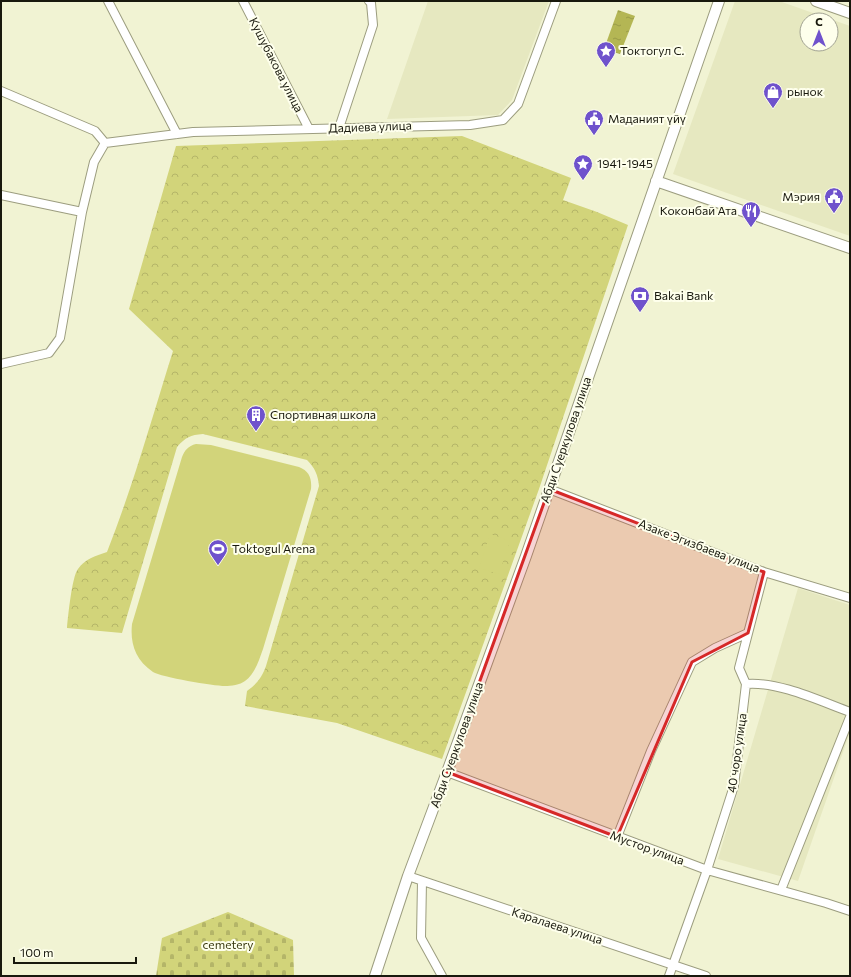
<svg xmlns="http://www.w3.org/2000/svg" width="851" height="977" viewBox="0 0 851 977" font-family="Commissioner,sans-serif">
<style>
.built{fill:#e6e8c0;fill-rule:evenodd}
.forest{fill:url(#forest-crowns)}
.cemetery{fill:url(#cemetery-stones)}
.pitch{fill:#d2d47a}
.water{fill:url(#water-ripples)}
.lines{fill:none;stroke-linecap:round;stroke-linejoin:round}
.minor-casing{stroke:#9c9d7f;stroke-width:10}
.tertiary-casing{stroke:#9c9d7f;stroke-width:12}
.minor{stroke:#fff;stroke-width:8}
.tertiary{stroke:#fff;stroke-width:10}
.marked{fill:#d62828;fill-opacity:0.2;stroke:#d62828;stroke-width:3;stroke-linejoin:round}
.labels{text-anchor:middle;stroke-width:4;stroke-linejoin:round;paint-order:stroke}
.poi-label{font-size:12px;fill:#18180d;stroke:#feffec;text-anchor:start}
.street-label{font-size:12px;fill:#18180d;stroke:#feffec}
.park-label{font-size:12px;fill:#3a3a11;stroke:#feffec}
</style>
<defs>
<pattern id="forest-crowns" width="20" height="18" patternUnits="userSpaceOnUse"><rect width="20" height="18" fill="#d2d47a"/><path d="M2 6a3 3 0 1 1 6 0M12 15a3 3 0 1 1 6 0" fill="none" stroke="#b4b568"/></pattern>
<pattern id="cemetery-stones" width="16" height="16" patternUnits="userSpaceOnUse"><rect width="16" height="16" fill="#d2d47a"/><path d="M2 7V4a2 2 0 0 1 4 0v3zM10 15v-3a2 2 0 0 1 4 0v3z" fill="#b4b568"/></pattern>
<pattern id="water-ripples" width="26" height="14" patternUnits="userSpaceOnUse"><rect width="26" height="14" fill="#b4b654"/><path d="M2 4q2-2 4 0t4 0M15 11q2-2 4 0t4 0" fill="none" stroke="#9a9c48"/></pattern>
</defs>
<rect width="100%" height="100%" fill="#f1f3d3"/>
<path class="built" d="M428,1H549L512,100L498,115L387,119Z
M735,1H779L850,26V236L673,174ZM807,20H831V44H807Z
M798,588L850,605V732L798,881L718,859Z"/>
<path class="forest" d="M462,136L571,178L563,200L597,212L628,225L539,489L442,759L337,723L245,706L247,691C257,684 262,677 266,666L319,486C318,475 315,468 307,460L203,434C190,435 186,437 177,447L122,633L67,628C68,617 72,576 78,569C85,559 95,556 107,552C133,486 152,418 173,351L129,309L176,146Z"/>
<path class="cemetery" d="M228,912L293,940L294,976H156L162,938Z"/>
<path class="pitch" d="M196,444L211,445L299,467C309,471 312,478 311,489L263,649C259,660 255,674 245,681C240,685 231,686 225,686C214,686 161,677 153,672C135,660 130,643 132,624L182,457C185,450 188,446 196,444Z
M490,534L510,541L499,574L479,568Z"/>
<path class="water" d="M618,10L635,16L620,54L604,49Z"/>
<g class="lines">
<defs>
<path id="minor" d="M108,1L177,134
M243,1L309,129
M1,91L95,131L105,143
M339,128L373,25L371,3L369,1
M105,143L193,132L470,125L503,120L518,104L556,1
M1,195L82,212
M1,364L49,353L60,338L82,212L94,162L105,143
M549,489L764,572L850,598
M746,684C778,681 820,701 850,712
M447,772L707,870L826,903L850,911
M617,837L651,751L692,662L715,648L748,633
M408,876L706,976
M422,881L421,938L442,976
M781,890L850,717
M669,976L707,870L734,786L746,684L739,668L764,572"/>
<path id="tertiary" d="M816,1L850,13
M656,181L850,248
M375,976L408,876L447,772L526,556L719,1"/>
</defs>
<use href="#minor" class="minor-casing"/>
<use href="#tertiary" class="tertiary-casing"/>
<use href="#minor" class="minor"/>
<use href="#tertiary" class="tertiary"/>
</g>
<path class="marked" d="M549,489L764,572L748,633L692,662L617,837L447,772Z"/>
<defs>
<symbol id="sight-pin" viewBox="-11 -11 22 30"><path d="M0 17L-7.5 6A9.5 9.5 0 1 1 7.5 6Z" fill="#6f52cc" stroke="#feffec"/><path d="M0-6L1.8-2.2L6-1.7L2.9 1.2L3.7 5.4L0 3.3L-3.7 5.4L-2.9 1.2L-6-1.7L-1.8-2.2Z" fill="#fff"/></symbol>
<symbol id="shop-pin" viewBox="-11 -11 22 30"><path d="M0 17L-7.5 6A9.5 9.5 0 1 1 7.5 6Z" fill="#6f52cc" stroke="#feffec"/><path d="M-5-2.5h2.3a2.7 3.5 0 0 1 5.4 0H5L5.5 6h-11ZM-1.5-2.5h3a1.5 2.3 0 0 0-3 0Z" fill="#fff"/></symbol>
<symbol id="civic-pin" viewBox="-11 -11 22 30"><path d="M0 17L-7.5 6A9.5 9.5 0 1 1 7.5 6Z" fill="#6f52cc" stroke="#feffec"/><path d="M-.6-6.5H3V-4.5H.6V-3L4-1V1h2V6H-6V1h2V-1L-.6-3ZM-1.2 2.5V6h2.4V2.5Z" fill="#fff"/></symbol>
<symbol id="restaurant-pin" viewBox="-11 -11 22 30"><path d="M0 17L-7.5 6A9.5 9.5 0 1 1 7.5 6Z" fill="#6f52cc" stroke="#feffec"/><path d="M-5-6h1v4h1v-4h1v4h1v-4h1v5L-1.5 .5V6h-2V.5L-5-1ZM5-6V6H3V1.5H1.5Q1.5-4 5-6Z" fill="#fff"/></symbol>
<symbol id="bank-pin" viewBox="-11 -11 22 30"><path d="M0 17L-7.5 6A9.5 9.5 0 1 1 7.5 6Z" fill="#6f52cc" stroke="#feffec"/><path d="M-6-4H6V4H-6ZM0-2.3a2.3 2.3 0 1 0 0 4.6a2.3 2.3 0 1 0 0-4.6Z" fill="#fff"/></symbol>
<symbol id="building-pin" viewBox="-11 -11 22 30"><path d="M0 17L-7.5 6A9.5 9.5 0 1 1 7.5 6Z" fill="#6f52cc" stroke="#feffec"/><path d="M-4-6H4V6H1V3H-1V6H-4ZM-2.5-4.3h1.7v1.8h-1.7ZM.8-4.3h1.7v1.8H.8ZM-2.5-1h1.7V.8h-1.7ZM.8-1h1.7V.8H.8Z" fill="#fff"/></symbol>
<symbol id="stadium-pin" viewBox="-11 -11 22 30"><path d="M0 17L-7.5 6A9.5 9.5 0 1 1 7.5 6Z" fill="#6f52cc" stroke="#feffec"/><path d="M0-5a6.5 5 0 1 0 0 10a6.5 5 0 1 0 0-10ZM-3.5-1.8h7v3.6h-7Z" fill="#fff"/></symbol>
</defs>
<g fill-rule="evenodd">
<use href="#sight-pin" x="595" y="40" width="22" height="30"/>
<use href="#shop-pin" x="762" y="81" width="22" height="30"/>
<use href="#civic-pin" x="583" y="108" width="22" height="30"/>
<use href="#sight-pin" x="572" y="153" width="22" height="30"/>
<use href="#civic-pin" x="823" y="186" width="22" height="30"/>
<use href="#restaurant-pin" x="740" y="200" width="22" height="30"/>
<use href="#bank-pin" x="629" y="285" width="22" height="30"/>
<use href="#building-pin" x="245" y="404" width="22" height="30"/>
<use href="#stadium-pin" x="207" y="538" width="22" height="30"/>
</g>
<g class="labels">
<g class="poi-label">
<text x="620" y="55">Токтогул С.</text>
<text x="787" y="96">рынок</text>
<text x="608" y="123">Маданият үйү</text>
<text x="597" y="168">1941-1945</text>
<text x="820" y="201" text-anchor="end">Мэрия</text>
<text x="737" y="215" text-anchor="end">Коконбай Ата</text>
<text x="654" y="300">Bakai Bank</text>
<text x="270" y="419">Спортивная школа</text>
<text x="232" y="553">Toktogul Arena</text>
</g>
<g class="street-label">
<text transform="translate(276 65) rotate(63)" y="4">Кушубакова улица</text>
<text transform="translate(370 127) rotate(-2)" y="4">Дадиева улица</text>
<text transform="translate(566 440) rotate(-71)" y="4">Абди Суеркулова улица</text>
<text transform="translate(699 546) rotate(21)" y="4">Азаке Эгизбаева улица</text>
<text transform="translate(457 745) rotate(-70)" y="4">Абди Суеркулова улица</text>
<text transform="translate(737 753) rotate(-82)" y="4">40 чоро улица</text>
<text transform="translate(647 848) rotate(20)" y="4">Мустор улица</text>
<text transform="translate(557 926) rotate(18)" y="4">Каралаева улица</text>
</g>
<g class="park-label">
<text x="228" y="949">cemetery</text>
</g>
</g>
<rect width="851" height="977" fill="none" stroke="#18180d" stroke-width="4"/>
<g transform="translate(819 32)"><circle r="19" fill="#feffec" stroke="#a2a393"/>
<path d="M0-3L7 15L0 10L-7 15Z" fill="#6f52cc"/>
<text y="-6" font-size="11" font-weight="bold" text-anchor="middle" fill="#18180d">С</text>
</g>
<path d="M14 957v6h122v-6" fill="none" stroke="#18180d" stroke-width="2"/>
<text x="20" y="957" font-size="12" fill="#18180d" stroke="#feffec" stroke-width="3" paint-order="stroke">100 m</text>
</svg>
